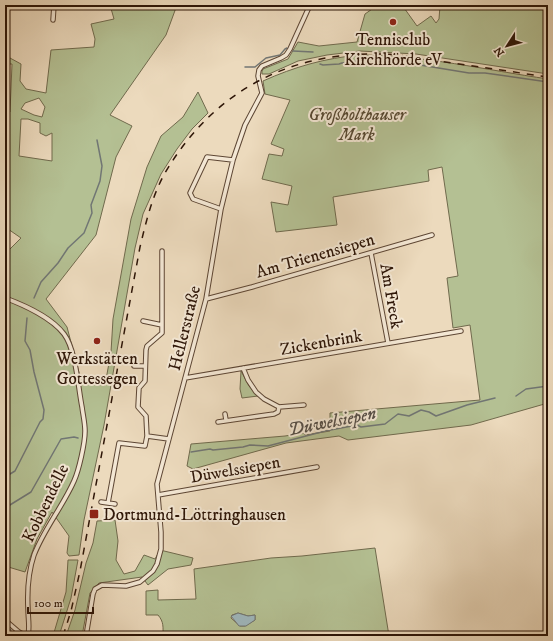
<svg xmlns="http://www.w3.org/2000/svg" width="553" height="641" viewBox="0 0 553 641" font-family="'IM FELL DW Pica',serif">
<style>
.green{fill:#b4c093;stroke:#706a4d;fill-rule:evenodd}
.water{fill:#9fb7bd;stroke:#717674}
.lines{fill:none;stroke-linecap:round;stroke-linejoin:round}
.stream{stroke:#717674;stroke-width:1.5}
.minor-casing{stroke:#5d4634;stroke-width:5.5}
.minor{stroke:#f3e7d4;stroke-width:3.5}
.rail{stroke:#2d1507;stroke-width:1.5;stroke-dasharray:7 7;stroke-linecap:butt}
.poi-dot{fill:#8f2418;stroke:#f3e7d4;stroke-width:1.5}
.labels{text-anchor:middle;stroke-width:4;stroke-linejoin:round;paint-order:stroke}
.poi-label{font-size:17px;fill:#2d1507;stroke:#f3e7d4}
.park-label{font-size:17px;font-style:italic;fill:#564831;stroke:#f3e7d4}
.street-label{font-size:17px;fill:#2d1507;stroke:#f3e7d4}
.water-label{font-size:18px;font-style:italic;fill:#554e47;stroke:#f3e7d4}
</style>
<rect width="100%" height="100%" fill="#ecdabd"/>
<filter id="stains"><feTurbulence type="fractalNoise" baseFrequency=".005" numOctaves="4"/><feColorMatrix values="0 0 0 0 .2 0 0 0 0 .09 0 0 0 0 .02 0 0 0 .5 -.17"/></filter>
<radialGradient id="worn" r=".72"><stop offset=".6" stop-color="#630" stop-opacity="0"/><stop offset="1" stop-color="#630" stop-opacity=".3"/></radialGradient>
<path class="green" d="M110,5H177L166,35L110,115L132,126L116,157L96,235L46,299L67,327L82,384L105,385L111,352L113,319L131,219L147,167L161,136L183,117L198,92L208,113L192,129L177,149L161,174L143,214L135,248L104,425L84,520L79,555L69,556L67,553L69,536L52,512L37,539L25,572L5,566V307L8,297L5,296V254L21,238L8,229L5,231V115L10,112L12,64H5V58H10L21,64L20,81L26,89L46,93L51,50L94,47L95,39L91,24L114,19ZM39,98L45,107L42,117L34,115L21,109L25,103ZM21,119H28L40,123V133L46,136L52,133V161L19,156Z
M373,5H402L417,26L431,16L436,23L439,19L440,6L442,5H548V74L416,54L360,51L327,55L298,61L269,74H262V71L263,69L288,59L298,42L319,46L357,42L365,14L375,7Z
M360,55C423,55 486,70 548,79V403L471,425L348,440L339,436L286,443L193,469L187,466L191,444L285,436L304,433L305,435L330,431V413L480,400L470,325L453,328L447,278L458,276L442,167L428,170L429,181L333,197L337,225L276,232L271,202L288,205L292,186L262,179L269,154L282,156L284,149L271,144L290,100L265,94L263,81C294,67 325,58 360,55Z
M241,371L249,386L258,396L242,398L240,389Z
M115,520L118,541L116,560L124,574L135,571L144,555L155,559L160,550L193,558L191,565L168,569L148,585L142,577L99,583L90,593L82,636H66L75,610L86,563L93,543L97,521Z
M375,548L389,636H163C163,627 164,622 158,615H146V591L158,590V600L196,599L194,569L271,558L302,556ZM238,613L248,616L255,615V620L245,626H240L231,618L232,615Z
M68,560H78L71,598L59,636H53L66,592Z"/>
<path class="water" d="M238,613L248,616L255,615V620L246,626H239L231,616Z"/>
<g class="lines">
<path class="stream" d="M293,51L313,52
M320,64L323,65L339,64L342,63L358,61L371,63L379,62L397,65L408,63L469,73H485L548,82
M245,67H255L266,58L280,55L285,49L287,48
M34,298L41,282L58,263L68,248L84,233L92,213L91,205L100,181L102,166L97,140
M516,396L526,389L548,386
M191,452L210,449L213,450L243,447L250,445L268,446L325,431L357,425L361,427L385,424L398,414L409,416L421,410L429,412L436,416L467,405L495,398
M5,477L15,471L40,422L43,419L44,410L34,372L30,350L25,341L27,318
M5,508L31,492L61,439L74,437L78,438
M5,626L11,630"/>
<defs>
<path id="minor" d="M53,20L54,5
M221,209L193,199L190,193L207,157L233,160
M371,253L388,343
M5,298C24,305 52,318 64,334C76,350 78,387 82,407C83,415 85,423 85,431C85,443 79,470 74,481C63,506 44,529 34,555C28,573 27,590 28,609C28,618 30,627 28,636
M206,299L252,287L432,235
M143,321L162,325
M134,366H145
M243,368L248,380L256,392L264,399L279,407L304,405
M185,378L461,331
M225,414L226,420
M218,422L274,414L278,412L279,407
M147,436L169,439
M158,495L317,467
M101,502L115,504
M108,503L119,443L145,446L147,436L146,416L138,407L139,388L145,381L146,350L147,346L162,333V251
M5,620L19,632L26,636
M86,636L93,594L95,589L102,585L126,586L140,582L153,571L157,564L161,549V532L157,484L206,299L221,209L233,160L245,125L262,93L258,76L259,70L262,66L281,58L286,55L290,49L310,5"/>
</defs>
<use href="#minor" class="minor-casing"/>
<use href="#minor" class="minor"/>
<path class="rail" d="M63,636L71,611L80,571L140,247C146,222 152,196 165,173C216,86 299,47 398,55L548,77"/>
</g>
<g class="poi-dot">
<circle cx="393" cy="22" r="4"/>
<circle cx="97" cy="341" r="4"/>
<rect x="89" y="509" width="10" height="10" rx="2"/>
</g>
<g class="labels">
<g class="poi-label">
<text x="393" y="45">Tennisclub<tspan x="393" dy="20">Kirchhörde eV</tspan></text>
<text x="97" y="364">Werkstätten<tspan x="97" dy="20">Gottessegen</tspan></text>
<text x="103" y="520" text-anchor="start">Dortmund-Löttringhausen</text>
</g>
<g class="park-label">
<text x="357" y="120">Großholthauser<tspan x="357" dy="20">Mark</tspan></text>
</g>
<g class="street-label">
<text transform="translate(315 255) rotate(-16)" y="6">Am Trienensiepen</text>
<text transform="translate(392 296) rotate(80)" y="6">Am Freck</text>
<text transform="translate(184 328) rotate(-76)" y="6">Hellerstraße</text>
<text transform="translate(321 342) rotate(-10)" y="6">Zickenbrink</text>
<text transform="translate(235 469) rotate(-10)" y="6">Düwelssiepen</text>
<text transform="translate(45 503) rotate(-64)" y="6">Kobbendelle</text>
</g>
<g class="water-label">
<text transform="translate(332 421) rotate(-11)" y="6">Düwelsiepen</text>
</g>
</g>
<rect width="553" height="641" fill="none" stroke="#ecdabd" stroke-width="20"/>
<rect x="6" y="6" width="541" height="629" fill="none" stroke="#2d1507" stroke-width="2"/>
<rect x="10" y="10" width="533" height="621" fill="none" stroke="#2d1507"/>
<g transform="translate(507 46) rotate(234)" stroke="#f3e7d4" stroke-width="3" paint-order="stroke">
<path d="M0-3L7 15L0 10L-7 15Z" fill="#2d1507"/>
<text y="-6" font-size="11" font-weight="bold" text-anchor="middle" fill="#2d1507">N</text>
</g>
<path d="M28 607v6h65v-6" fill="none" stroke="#2d1507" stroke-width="2"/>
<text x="34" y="607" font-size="12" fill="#2d1507" stroke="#f3e7d4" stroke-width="3" paint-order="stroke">100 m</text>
<rect width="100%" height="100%" filter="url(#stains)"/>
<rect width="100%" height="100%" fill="url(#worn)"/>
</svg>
